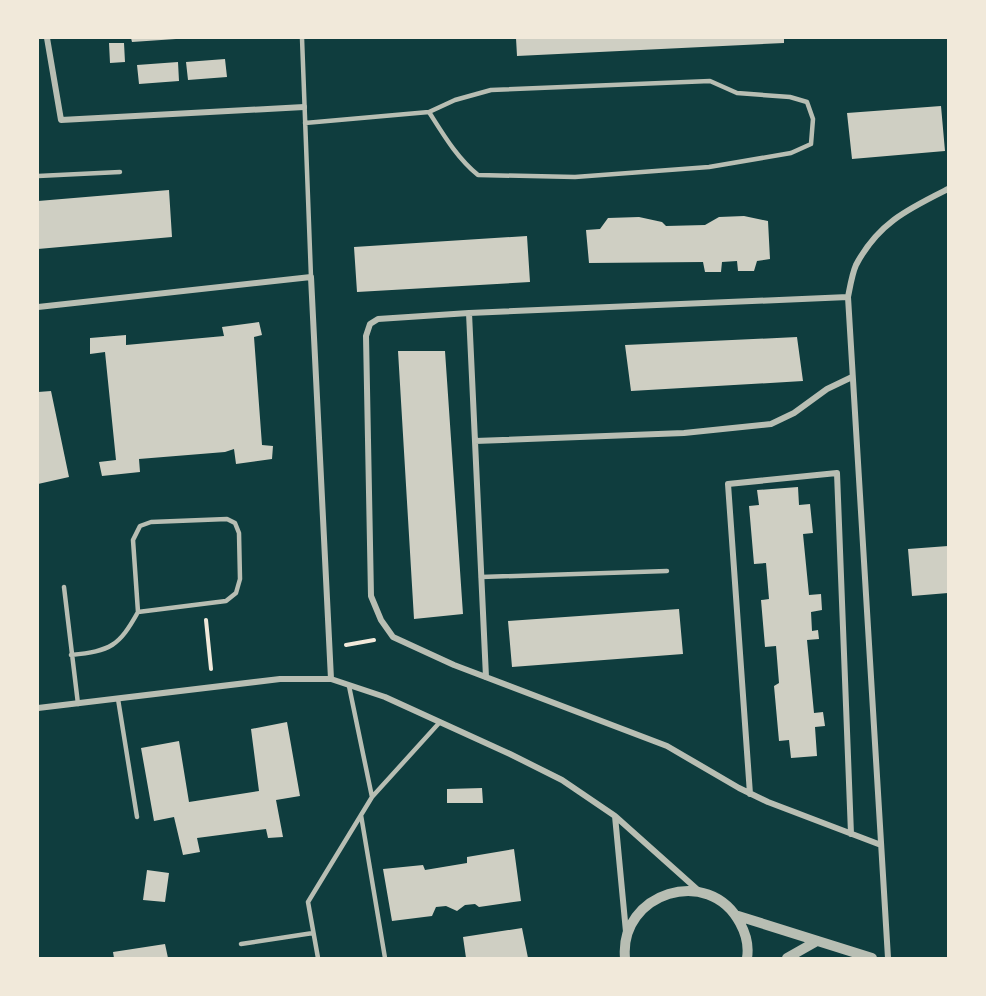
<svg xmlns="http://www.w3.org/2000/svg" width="986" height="996" font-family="Roboto,sans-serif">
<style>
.building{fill:#cfcfc3}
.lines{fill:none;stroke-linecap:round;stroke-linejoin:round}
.path{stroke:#f1e9da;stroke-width:4}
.service{stroke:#b8beb3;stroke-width:4.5}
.minor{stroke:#b8beb3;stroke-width:6}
.tertiary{stroke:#b8beb3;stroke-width:10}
</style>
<rect width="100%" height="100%" fill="#0f3d3e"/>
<path class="building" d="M 131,38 L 176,38 L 176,39 L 132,42 Z
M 516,38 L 784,38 L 784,43 L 517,56 Z
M 109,43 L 124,43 L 125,62 L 110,63 Z
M 225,59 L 227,77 L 188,80 L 186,62 Z
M 178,62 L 179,81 L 139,84 L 137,65 Z
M 941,106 L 945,151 L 852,159 L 847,113 Z
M 169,190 L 172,237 L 38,249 L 38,201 Z
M 744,216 L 768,221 L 770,259 L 757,261 L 754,271 L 738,271 L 737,261 L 722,262 L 721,272 L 705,272 L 703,262 L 589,263 L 586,230 L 600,229 L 608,218 L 639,217 L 662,222 L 666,226 L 705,225 L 719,217 Z
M 527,236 L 530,282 L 357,292 L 354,247 Z
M 259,322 L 262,335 L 254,337 L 262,445 L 273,446 L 272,459 L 236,464 L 234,449 L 225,452 L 139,459 L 140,472 L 102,476 L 99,462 L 116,460 L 105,352 L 90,354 L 90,338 L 126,335 L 126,345 L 224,336 L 222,327 Z
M 797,337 L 803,381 L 631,391 L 625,345 Z
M 398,351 L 445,351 L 463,614 L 414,619 Z
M 51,391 L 69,477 L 38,484 L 38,392 Z
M 798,487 L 799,505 L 810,504 L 813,533 L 803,534 L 809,595 L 821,594 L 822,610 L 811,612 L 812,631 L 818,630 L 819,639 L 807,640 L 814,713 L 823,712 L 825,726 L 815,727 L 817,756 L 791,758 L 789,740 L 779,741 L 774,686 L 779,683 L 776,646 L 765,647 L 761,600 L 769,599 L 766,563 L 754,564 L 749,506 L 759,505 L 757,490 Z
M 948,546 L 948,593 L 912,596 L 908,549 Z
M 679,609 L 683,654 L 512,667 L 508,621 Z
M 287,722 L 300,796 L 276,800 L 283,837 L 268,838 L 266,829 L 197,838 L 200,852 L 183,855 L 174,817 L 154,821 L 141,748 L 179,741 L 189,802 L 259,791 L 251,729 Z
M 482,788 L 483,803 L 447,803 L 447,789 Z
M 514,849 L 521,901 L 479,907 L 475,904 L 465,905 L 457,911 L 446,906 L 436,907 L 432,916 L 392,921 L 383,869 L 423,865 L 425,870 L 467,863 L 467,857 Z
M 147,870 L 169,873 L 165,902 L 143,900 Z
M 522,928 L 528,958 L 466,958 L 463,937 Z
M 165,944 L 168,958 L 114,958 L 113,952 Z"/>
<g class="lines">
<path class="path" d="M 206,620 L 211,669
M 346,645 L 374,640"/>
<path class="service" d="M 302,38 L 311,277
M 305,123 L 429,112 L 455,100 L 491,90 L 710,81 L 737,93 L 790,97 L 807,102 L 813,119 L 811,144 L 791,153 L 709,167 L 575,177 L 478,175 C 457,158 443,134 429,112
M 38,176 L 120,172
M 481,577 L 667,571
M 64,587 L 78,704
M 71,655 C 111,651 119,646 138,612 L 226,601 L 236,593 L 240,579 L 239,533 L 235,523 L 227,519 L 151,522 L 140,526 L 133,540 L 138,612
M 118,699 L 137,817
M 372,797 L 440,722
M 361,815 L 385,958
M 241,944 L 313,933
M 318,958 L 308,902 L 372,797 L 349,686"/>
<path class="minor" d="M 47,38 L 61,120 L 304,107
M 848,297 L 469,313 L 378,319 L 370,324 L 366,336 L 371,596 L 381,620 L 393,637 L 454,665 L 667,746 L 739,788 L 768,802 L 881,845
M 38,307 L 311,277 L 331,679
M 469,313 L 486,677
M 475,441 L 684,433 L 771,424 L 794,413 L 827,389 L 852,377
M 38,708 L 280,679 L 331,679 L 385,697 L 510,754 L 562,780 L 615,816
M 750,794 L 728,484 L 837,473 L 851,834
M 626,932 L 615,816 L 699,891
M 888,958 L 848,297 C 850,287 852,274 856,265 C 878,223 908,209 948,189"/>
<path class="tertiary" d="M 735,915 L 872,958
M 625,958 C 619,893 709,864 740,923 C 746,934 749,946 747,958
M 787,958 L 817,941"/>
</g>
<rect width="986" height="996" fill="none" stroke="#f1e9da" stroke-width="78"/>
</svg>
